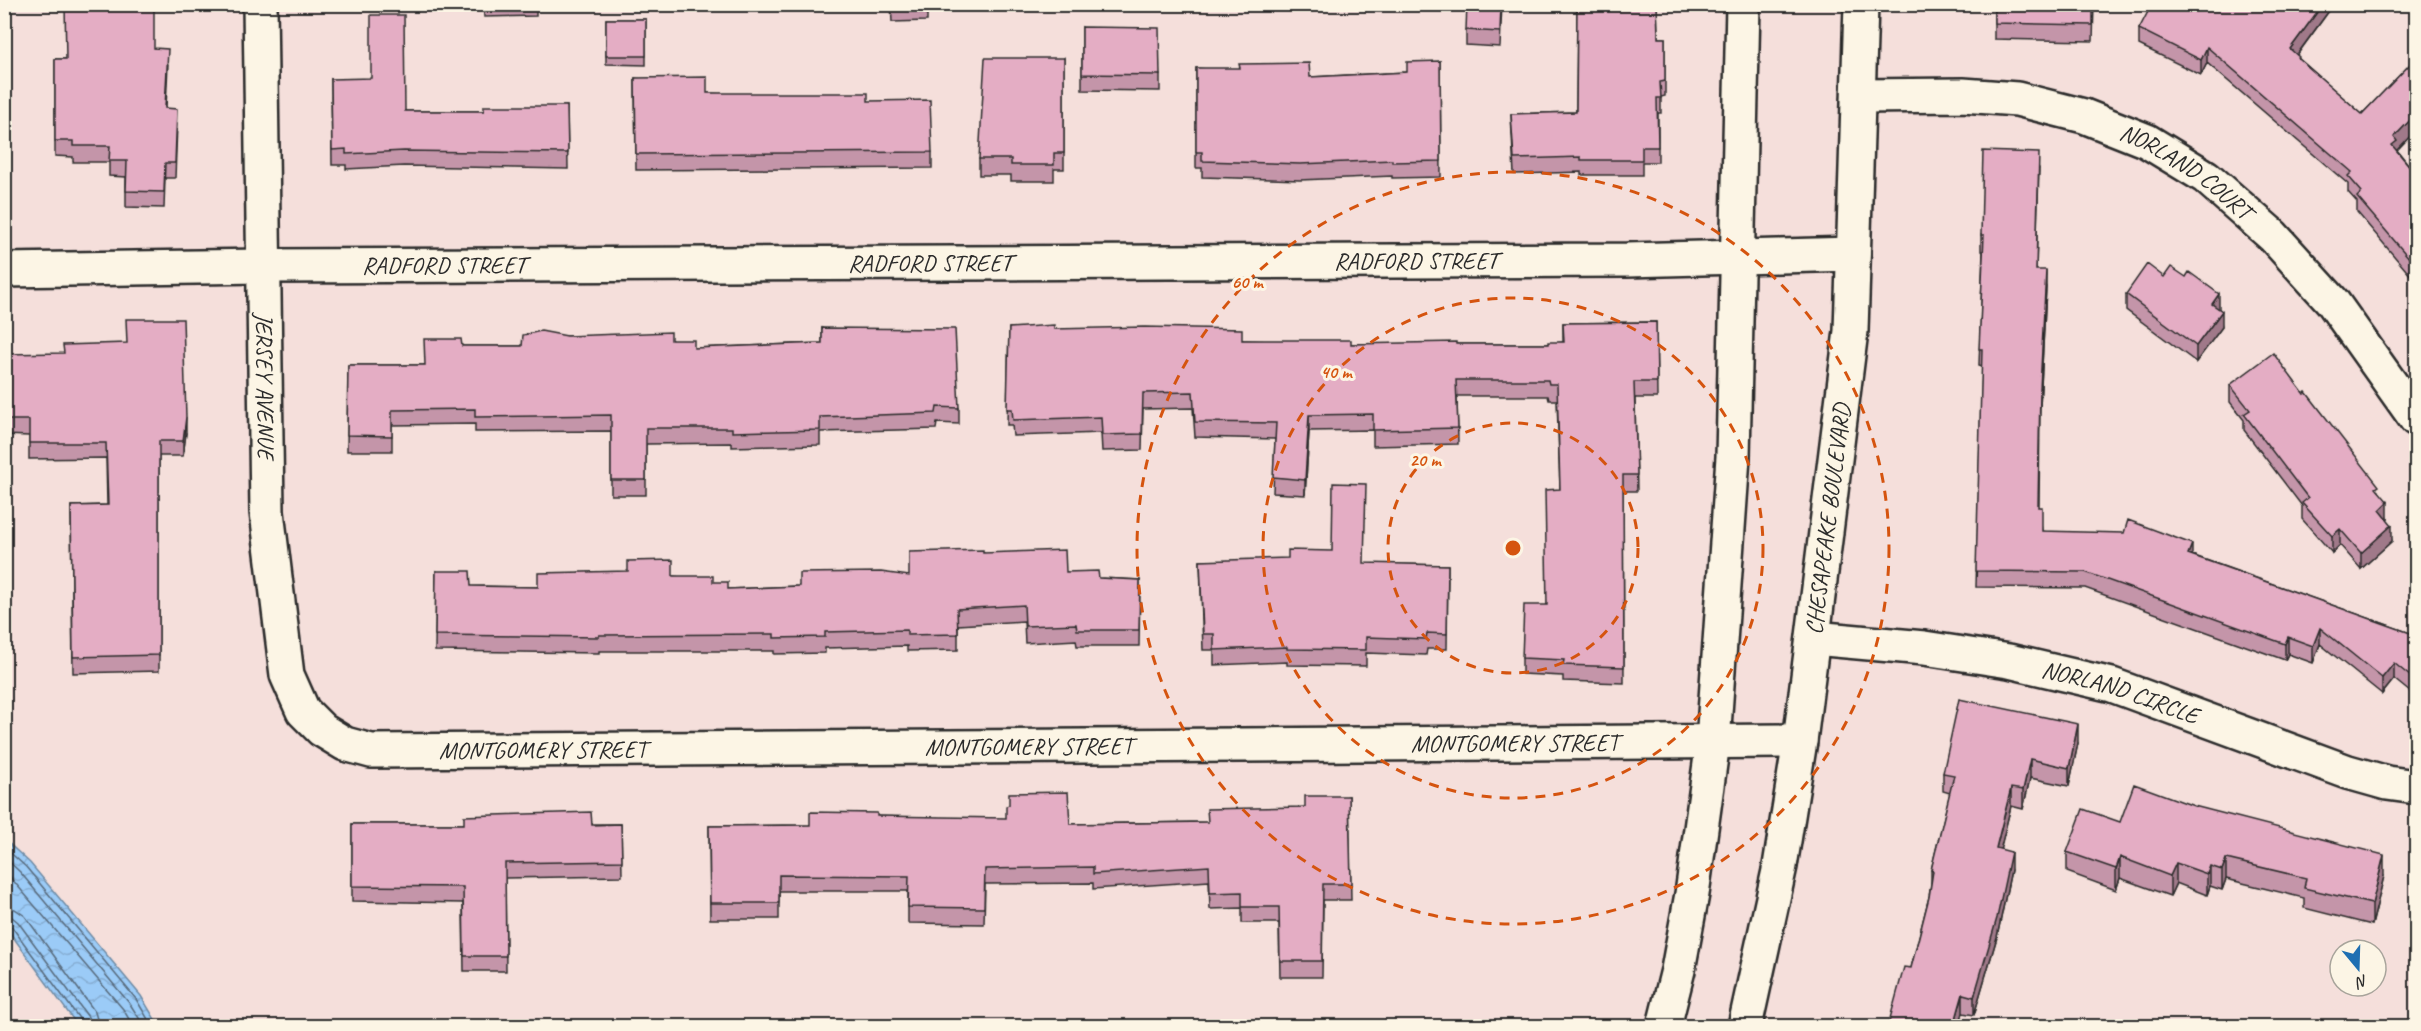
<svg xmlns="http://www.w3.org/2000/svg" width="2421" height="1031" font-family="Caveat,sans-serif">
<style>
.water{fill:url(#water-waves);stroke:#6e8ba5;stroke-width:1.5}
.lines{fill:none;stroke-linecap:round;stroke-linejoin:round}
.shore{stroke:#586b7d;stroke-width:1.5}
.minor-casing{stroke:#2b2b2b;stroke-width:38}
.major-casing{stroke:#2b2b2b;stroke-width:38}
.minor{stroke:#fcf5e5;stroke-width:33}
.major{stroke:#fcf5e5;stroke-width:33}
.wall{fill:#c495a9;stroke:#2b2b2b;stroke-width:1.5}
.shaded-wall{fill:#a07989;stroke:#2b2b2b;stroke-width:1.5}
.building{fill:#e4adc4;stroke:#2b2b2b;stroke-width:1.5}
.ring{fill:none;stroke:#d5540f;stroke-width:3;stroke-dasharray:10 8}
.labels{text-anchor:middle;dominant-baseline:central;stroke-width:6;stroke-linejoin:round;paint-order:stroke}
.street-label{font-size:24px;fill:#2b2b2b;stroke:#fcf5e5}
.centre{fill:#d5540f;stroke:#fcf5e5;stroke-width:3}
.ring-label{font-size:18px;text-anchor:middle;font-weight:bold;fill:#d5540f;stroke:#fcf5e5;stroke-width:6;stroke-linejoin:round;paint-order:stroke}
</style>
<defs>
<pattern id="water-waves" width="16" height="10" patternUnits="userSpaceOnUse" patternTransform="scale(1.5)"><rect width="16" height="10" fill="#9bcbf7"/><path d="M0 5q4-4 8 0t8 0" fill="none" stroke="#86aed4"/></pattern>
</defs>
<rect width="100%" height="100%" fill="#f5dfdb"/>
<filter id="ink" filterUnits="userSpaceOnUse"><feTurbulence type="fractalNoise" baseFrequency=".0167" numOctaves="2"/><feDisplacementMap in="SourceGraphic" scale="12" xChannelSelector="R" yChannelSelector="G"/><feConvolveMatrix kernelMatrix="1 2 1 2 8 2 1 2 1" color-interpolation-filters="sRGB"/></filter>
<g filter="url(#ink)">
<path class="water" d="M 4,839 L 30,863 L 141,996 L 159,1026 L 78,1026 L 5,926 Z"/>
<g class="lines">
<path class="shore" d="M 4,847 L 26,867 L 136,999 L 152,1026
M 4,857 L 20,872 L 130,1004 L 144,1026
M 4,870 L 123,1009 L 133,1026
M 4,907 L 15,909 L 25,916 L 95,1012 L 99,1026
M 4,916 L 12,917 L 18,922 L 88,1017 L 90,1026
M 4,924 L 12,927 L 81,1021 L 83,1026"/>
<defs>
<g id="minor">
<path id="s1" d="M 260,4 L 267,512 L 287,675 L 303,711 L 322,730 L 345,744 L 371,751 L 1800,741"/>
<path id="s2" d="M 1859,96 L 1963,95 L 2017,99 L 2084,116 L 2147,141 L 2206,177 L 2273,236 L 2332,301 L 2416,419"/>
<path id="s3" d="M 4,270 L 263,266 L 1627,260 L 1853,254"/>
<path id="s4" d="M 1814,638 L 1924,648 L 2009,661 L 2112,685 L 2348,772 L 2387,783 L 2416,787"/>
</g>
<g id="major">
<path d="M 1664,1026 L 1678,970 L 1692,894 L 1713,742 L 1733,457 L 1743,4"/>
<path id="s5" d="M 1745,1026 L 1780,866 L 1800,741 L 1851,331 L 1861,4"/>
</g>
</defs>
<use href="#minor" class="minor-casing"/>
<use href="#major" class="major-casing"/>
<use href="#minor" class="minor"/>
<use href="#major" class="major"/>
</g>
<path class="wall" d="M 483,4 L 536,4 L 536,16 L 484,17 Z
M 891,4 L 927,4 L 927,21 L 892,22 Z
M 1502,4 L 1500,47 L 1466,45 L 1466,30 Z
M 1569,4 L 1657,4 L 1658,38 L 1665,38 L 1665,96 L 1661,97 L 1661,113 L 1658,113 L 1658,162 L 1642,162 L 1642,175 L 1581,175 L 1581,172 L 1514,174 L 1511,114 L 1576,112 L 1577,9 L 1569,9 Z
M 1994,4 L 2094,4 L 2093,41 L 1994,39 Z
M 2334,4 L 2297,55 L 2299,59 L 2362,114 L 2416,58 L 2416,130 L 2397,150 L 2416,174 L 2416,282 L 2357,212 L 2357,202 L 2348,192 L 2348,184 L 2207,63 L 2201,75 L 2139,45 L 2139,29 Z
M 606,19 L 646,19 L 646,65 L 606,64 Z
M 1082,27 L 1160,75 L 1160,91 L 1082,90 Z
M 154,48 L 168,64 L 166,108 L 177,124 L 175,178 L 165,178 L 164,208 L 126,207 L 126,177 L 109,176 L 109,162 L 73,162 L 73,157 L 55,156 L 55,59 L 66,59 Z
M 1064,58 L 1064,169 L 1054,169 L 1054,181 L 1011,181 L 1011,175 L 979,175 L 979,159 Z
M 1440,61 L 1441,177 L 1392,178 L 1392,176 L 1300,180 L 1202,177 L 1202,168 L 1196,168 L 1196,68 L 1310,77 L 1407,72 Z
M 635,78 L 707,93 L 868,101 L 932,152 L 932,168 L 636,170 Z
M 331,79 L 405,111 L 484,111 L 567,106 L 568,169 L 404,166 L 346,169 L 346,165 L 332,165 Z
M 2039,169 L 2036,270 L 2046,287 L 2040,406 L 2039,507 L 2042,531 L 2192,555 L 2416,635 L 2416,697 L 2394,679 L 2382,694 L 2320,644 L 2313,663 L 2288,654 L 2285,660 L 2085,588 L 1976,587 L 1982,366 L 1979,365 L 1983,251 L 1981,251 L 1981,235 Z
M 2164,277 L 2219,309 L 2222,327 L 2196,362 L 2126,310 L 2126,294 Z
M 1656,322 L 1657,398 L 1635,398 L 1637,491 L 1623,491 L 1624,683 L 1563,681 L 1563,676 L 1522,674 L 1522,658 L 1547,605 L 1560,489 L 1557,400 L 1549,400 L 1548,396 L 1457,396 L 1458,444 L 1373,446 L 1373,430 L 1309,431 L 1305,495 L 1273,493 L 1275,439 L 1195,437 L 1193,408 L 1143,409 L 1142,450 L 1102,451 L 1101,433 L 1013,436 L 1012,425 L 1007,425 L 1009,328 L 1054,329 L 1242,340 L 1351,344 L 1548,344 L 1563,342 L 1563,323 Z
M 822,328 L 959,408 L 959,424 L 937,423 L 936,429 L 820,432 L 820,445 L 732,447 L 732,443 L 646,444 L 646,495 L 611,495 L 611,431 L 475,432 L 475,424 L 392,425 L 392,451 L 347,451 L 348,365 L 425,365 L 462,346 L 522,346 L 567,336 L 671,340 L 694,348 L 822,343 Z
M 4,354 L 186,433 L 183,456 L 159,456 L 159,671 L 73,673 L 71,506 L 107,505 L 106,458 L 29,459 L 29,436 L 4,435 Z
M 2230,385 L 2379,491 L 2388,518 L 2387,519 L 2392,541 L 2361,569 L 2340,545 L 2332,553 L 2302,519 L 2302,506 L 2244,430 L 2244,420 L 2230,402 Z
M 983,553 L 1066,572 L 1099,578 L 1140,580 L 1139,646 L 1077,646 L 1076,640 L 1025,643 L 1024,621 L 958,625 L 958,650 L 907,651 L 907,646 L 825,648 L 825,653 L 774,654 L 774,651 L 599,651 L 599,653 L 435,651 L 436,571 L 471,586 L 538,587 L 673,576 L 713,582 L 728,589 L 799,586 L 909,576 Z
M 1200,561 L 1448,565 L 1447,649 L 1427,649 L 1426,655 L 1366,653 L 1366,666 L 1287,665 L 1287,662 L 1214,665 L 1214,650 L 1203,650 Z
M 2078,743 L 2069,786 L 2030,778 L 2023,809 L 2011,806 L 2000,849 L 2011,870 L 1997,937 L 1974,1015 L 1963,1013 L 1911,968 L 1929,897 L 1931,883 L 1931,870 L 1950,793 L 1943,791 L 1943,773 Z
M 1349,796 L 1351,900 L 1323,900 L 1322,977 L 1280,977 L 1279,923 L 1242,923 L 1242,908 L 1210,909 L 1209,881 L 1093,889 L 1093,883 L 985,884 L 984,924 L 908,923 L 908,891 L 779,891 L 779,919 L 710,919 L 709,826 L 810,825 L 877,816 L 1070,824 L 1207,822 L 1305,807 Z
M 2120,822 L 2384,876 L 2372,925 L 2304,908 L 2304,898 L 2226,879 L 2222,890 L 2210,886 L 2207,895 L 2176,883 L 2170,896 L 2120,878 L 2116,890 L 2067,872 L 2067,852 Z
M 352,824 L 621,824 L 622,876 L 505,878 L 506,971 L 464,971 L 463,903 L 352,901 Z"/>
<path class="shaded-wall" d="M 2323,4 L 2334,4 L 2290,64 L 2290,49 Z
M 2207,47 L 2207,63 L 2201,75 L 2201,60 Z
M 2416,114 L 2416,130 L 2397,150 L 2397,156 L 2392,145 L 2394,137 Z
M 2046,270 L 2046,287 L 2040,406 L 2040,389 Z
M 2219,294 L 2219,311 L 2212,304 Z
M 2222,311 L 2222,327 L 2196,362 L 2196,346 Z
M 1309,415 L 1309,431 L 1305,495 L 1305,480 Z
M 186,417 L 186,433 L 183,456 L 183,441 Z
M 2388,502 L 2388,518 L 2380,527 L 2380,510 Z
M 2392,525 L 2392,541 L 2361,569 L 2361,553 Z
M 2340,529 L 2340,545 L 2332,553 L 2332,536 Z
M 2192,544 L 2192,561 L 2188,554 Z
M 2320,628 L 2320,644 L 2313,663 L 2313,646 Z
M 2288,637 L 2288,654 L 2285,660 L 2285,644 Z
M 2394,663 L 2394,679 L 2382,694 L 2382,678 Z
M 2078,724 L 2078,743 L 2069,786 L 2069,768 Z
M 2030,759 L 2030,778 L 2023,809 L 2023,790 Z
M 2011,788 L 2011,806 L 1996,867 L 1996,848 Z
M 2011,852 L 2011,870 L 1997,937 L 1974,1015 L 1974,997 Z
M 2384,855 L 2384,876 L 2372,925 L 2372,904 Z
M 2120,857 L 2120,878 L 2116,890 L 2116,869 Z
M 2226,859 L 2226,879 L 2222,890 L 2222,870 Z
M 2176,863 L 2176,883 L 2170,896 L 2170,876 Z
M 2210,866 L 2210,886 L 2207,895 L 2207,874 Z
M 1963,994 L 1963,1013 L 1959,1026 L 1954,1026 Z"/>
<path class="building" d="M 65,4 L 154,4 L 154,48 L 168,49 L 165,108 L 177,109 L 175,163 L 165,163 L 164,192 L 126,191 L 127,161 L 109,161 L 110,146 L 73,146 L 73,141 L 55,141 L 55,59 L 66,59 Z
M 892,4 L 927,4 L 927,5 L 892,6 Z
M 1467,4 L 1501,4 L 1500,32 L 1466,30 Z
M 1577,4 L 1657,4 L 1658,38 L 1665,38 L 1665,81 L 1660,82 L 1661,98 L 1657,98 L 1658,147 L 1642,147 L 1642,160 L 1581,160 L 1581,157 L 1514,159 L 1511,114 L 1576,112 Z
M 1994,4 L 2093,4 L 2093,25 L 1994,23 Z
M 2152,4 L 2323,4 L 2290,49 L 2299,57 L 2298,58 L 2362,114 L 2416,58 L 2416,114 L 2394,137 L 2397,141 L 2392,145 L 2416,174 L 2416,266 L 2357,197 L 2362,192 L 2348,176 L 2352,172 L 2207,47 L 2201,60 L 2139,29 Z
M 371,15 L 404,15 L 405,111 L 484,111 L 484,106 L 567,106 L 568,153 L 404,151 L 346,154 L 346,149 L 332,150 L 331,79 L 371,78 Z
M 606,19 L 646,19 L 646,56 L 606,56 Z
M 1082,27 L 1159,28 L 1160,75 L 1082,74 Z
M 985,58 L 1064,58 L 1064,153 L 1054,153 L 1054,165 L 1011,165 L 1011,159 L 979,159 Z
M 1440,61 L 1441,161 L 1392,162 L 1392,160 L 1300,164 L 1202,161 L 1202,152 L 1196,152 L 1196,68 L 1240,68 L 1239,64 L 1309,63 L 1310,77 L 1407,72 L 1407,62 Z
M 707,77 L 707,93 L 868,93 L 868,101 L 930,100 L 932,152 L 636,154 L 635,78 Z
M 1983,151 L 2039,153 L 2036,270 L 2046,270 L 2040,389 L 2038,507 L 2042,507 L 2042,531 L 2124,533 L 2128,520 L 2192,544 L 2188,554 L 2416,635 L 2416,681 L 2394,663 L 2382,678 L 2320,628 L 2313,646 L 2288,637 L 2285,644 L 2085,572 L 1976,571 L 1982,349 L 1979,349 L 1984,235 L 1981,235 Z
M 2147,264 L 2164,277 L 2171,267 L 2186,277 L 2189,272 L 2219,294 L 2212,304 L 2222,311 L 2196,346 L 2126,294 Z
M 126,319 L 183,319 L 186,417 L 183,441 L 159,441 L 159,655 L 73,657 L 71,506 L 108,505 L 106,443 L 29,443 L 29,420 L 4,420 L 4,354 L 64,353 L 63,345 L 127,343 Z
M 1656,322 L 1657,382 L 1634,382 L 1637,475 L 1623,475 L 1624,667 L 1563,665 L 1564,660 L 1522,658 L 1524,605 L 1547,605 L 1545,490 L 1560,489 L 1557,384 L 1549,384 L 1548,380 L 1456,380 L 1458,428 L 1373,430 L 1373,414 L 1309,415 L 1305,480 L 1273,477 L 1276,423 L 1195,422 L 1193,392 L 1143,393 L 1142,434 L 1102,435 L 1101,417 L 1013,420 L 1012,409 L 1007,409 L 1009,328 L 1054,325 L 1054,329 L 1144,327 L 1242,329 L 1242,340 L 1351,340 L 1351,344 L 1456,342 L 1456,344 L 1548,344 L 1548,342 L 1564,342 L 1563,323 Z
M 822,328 L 955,329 L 959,408 L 937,407 L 936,413 L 820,417 L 820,430 L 732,432 L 732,428 L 646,428 L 646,480 L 611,480 L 611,415 L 475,417 L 475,409 L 392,410 L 392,436 L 347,435 L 348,365 L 425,365 L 424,339 L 461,339 L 462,346 L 522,346 L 523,335 L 541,331 L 567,336 L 671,332 L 671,340 L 694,340 L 694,348 L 822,343 Z
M 2273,353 L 2304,394 L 2306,392 L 2379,486 L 2376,488 L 2388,502 L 2380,510 L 2392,525 L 2361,553 L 2340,529 L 2332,536 L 2302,503 L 2308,498 L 2244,414 L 2250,410 L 2230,385 Z
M 1333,483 L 1366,484 L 1364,563 L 1448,565 L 1447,634 L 1427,633 L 1426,639 L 1366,637 L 1366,650 L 1287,649 L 1287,647 L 1214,650 L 1214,634 L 1203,634 L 1200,561 L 1288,558 L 1288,550 L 1332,551 Z
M 983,550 L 983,553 L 1065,550 L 1066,572 L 1098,571 L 1099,578 L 1140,580 L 1139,630 L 1077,630 L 1076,624 L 1025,626 L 1024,605 L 957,609 L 958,634 L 907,635 L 907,630 L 825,632 L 825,637 L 774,638 L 774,634 L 599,635 L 599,637 L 435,635 L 436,571 L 470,571 L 471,586 L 538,587 L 538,573 L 628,571 L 628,561 L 673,560 L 673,576 L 713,576 L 713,582 L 728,582 L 728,589 L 799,586 L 799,573 L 881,572 L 909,576 L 909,552 Z
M 1959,699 L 2078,724 L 2069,768 L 2030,759 L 2023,790 L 2011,788 L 1996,848 L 2011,852 L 1997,918 L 1974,997 L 1963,994 L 1954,1026 L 1888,1026 L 1904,967 L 1911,968 L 1929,897 L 1933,871 L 1931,870 L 1954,775 L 1943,773 Z
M 2134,784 L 2194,806 L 2384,855 L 2372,904 L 2304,888 L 2306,878 L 2226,859 L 2222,870 L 2210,866 L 2207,874 L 2176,863 L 2170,876 L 2120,857 L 2116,869 L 2067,852 L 2083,809 L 2120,822 Z
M 1068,792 L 1070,824 L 1208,822 L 1207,809 L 1305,807 L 1305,796 L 1349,796 L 1351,884 L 1323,884 L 1322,961 L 1280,961 L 1279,907 L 1242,907 L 1242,892 L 1210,893 L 1209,866 L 1093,874 L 1093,867 L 985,869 L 984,908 L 908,907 L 909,876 L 779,875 L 779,903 L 710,903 L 709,826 L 810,825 L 810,812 L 877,813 L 877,816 L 1006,818 L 1006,806 L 1009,805 L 1009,793 Z
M 591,812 L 592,825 L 621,824 L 622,861 L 505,863 L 506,956 L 464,956 L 463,887 L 352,886 L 352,824 L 464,824 L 464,816 Z
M 1511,1022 L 1526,1026 L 1510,1026 Z"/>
</g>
<g class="ring">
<circle cx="1513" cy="548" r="125"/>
<circle cx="1513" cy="548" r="250"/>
<circle cx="1513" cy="548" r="376"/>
</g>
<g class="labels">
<g class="street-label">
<text stroke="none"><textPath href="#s2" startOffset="344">NORLAND COURT</textPath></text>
<text stroke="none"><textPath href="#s3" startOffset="1412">RADFORD STREET</textPath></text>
<text stroke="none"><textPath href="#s3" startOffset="926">RADFORD STREET</textPath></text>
<text stroke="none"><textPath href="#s3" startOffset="440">RADFORD STREET</textPath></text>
<text stroke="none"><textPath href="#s1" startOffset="382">JERSEY AVENUE</textPath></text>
<text stroke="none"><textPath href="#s5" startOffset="514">CHESAPEAKE BOULEVARD</textPath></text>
<text stroke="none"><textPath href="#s4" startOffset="312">NORLAND CIRCLE</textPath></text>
<text stroke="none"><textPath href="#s1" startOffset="1936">MONTGOMERY STREET</textPath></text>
<text stroke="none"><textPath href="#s1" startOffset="1450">MONTGOMERY STREET</textPath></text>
<text stroke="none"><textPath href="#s1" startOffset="964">MONTGOMERY STREET</textPath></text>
</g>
</g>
<circle cx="1513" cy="548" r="9" class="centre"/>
<g class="ring-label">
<text x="1247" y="288">60 m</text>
<text x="1336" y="378">40 m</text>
<text x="1425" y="466">20 m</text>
</g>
<rect width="2421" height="1031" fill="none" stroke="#fcf5e5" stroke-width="24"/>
<rect x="12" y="12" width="2397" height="1007" fill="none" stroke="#2b2b2b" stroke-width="2" filter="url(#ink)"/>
<g transform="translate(2358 968) rotate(161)"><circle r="28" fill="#fcf5e5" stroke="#a8a49b" stroke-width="1.5"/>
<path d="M0-4.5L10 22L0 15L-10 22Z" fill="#1f6fb2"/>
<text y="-9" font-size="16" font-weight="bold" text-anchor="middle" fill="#2b2b2b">N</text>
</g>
</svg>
